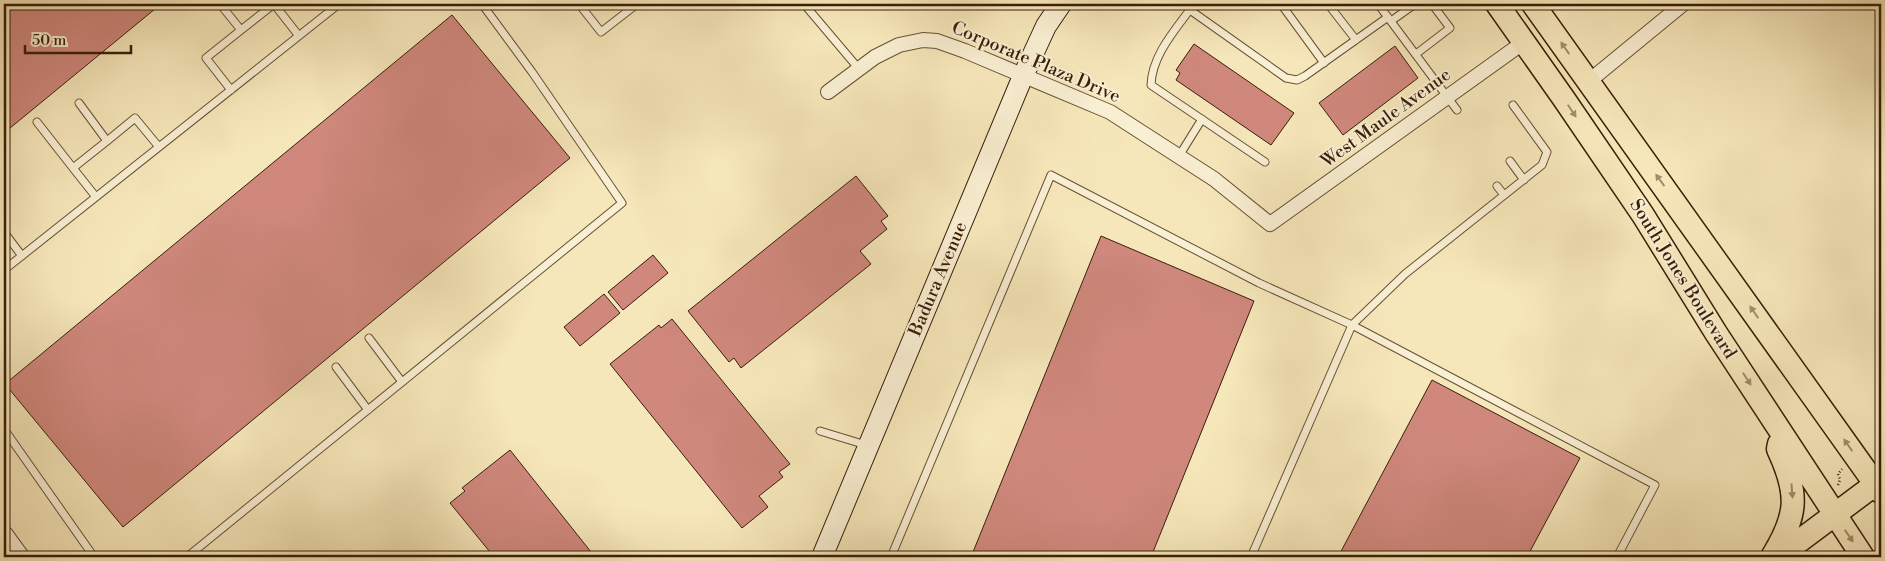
<svg xmlns="http://www.w3.org/2000/svg" width="1885" height="561" font-family="'Libre Bodoni',serif">
<style>
.building{fill:#d0887d;stroke:#381e09}
.lines{fill:none;stroke-linecap:round;stroke-linejoin:round}
.service-casing{stroke:#685035;stroke-width:9}
.minor-casing{stroke:#685035;stroke-width:16}
.tertiary-casing{stroke:#685035;stroke-width:20}
.secondary-casing{stroke:#381e09;stroke-width:22}
.primary-casing{stroke:#381e09;stroke-width:25}
.path{stroke:#381e09;stroke-width:2.5;stroke-dasharray:1 2.5;stroke-linecap:butt}
.service{stroke:#f9efd2;stroke-width:7}
.minor{stroke:#f9efd2;stroke-width:14}
.tertiary{stroke:#f9efd2;stroke-width:18}
.secondary{stroke:#f9efd2;stroke-width:20}
.primary{stroke:#f6e7ba;stroke-width:22}
.oneway{fill:#a08d6a}
.labels{text-anchor:middle;dominant-baseline:central;stroke-width:4;stroke-linejoin:round;paint-order:stroke}
.street-label{font-size:18px;fill:#381e09;stroke:#f9efd2}
</style>
<rect width="100%" height="100%" fill="#f6e7ba"/>
<filter id="stains"><feTurbulence type="fractalNoise" baseFrequency=".004" numOctaves="4"/><feColorMatrix values="0 0 0 0 .2 0 0 0 0 .09 0 0 0 0 .02 0 0 0 .5 -.17"/></filter>
<radialGradient id="worn" r=".72"><stop offset=".6" stop-color="#630" stop-opacity="0"/><stop offset="1" stop-color="#630" stop-opacity=".3"/></radialGradient>
<path class="building" d="M 4,4 L 161,4 L 4,133 Z
M 452,15 L 570,158 L 123,527 L 5,384 Z
M 1194,44 L 1294,113 L 1271,145 L 1176,80 L 1180,73 L 1176,70 Z
M 1395,46 L 1418,78 L 1343,135 L 1319,103 Z
M 856,176 L 888,216 L 881,221 L 887,229 L 860,251 L 871,264 L 741,368 L 734,358 L 729,362 L 688,311 Z
M 1101,236 L 1254,301 L 1151,557 L 971,557 Z
M 653,255 L 668,273 L 623,310 L 608,292 Z
M 604,294 L 620,313 L 580,346 L 564,327 Z
M 672,319 L 790,464 L 779,472 L 783,477 L 759,496 L 768,507 L 742,528 L 610,364 L 659,325 L 661,328 Z
M 1432,380 L 1580,458 L 1527,557 L 1338,557 Z
M 510,450 L 595,557 L 494,557 L 450,503 L 465,491 L 462,488 Z"/>
<g class="lines">
<defs>
<path id="service" d="M 220,4 L 241,30 L 274,4 L 299,36
M 579,4 L 601,32 L 637,4
M 804,4 L 859,69
M 1194,4 C 1177,28 1152,54 1151,85 L 1265,162
M 1281,4 L 1324,63
M 1328,4 L 1356,40
M 1378,4 L 1457,110
M 1190,10 L 1286,78 L 1297,80 L 1305,76 L 1388,17
M 1391,21 L 1415,4
M 1416,54 L 1450,28 L 1432,4
M 231,90 L 206,58 L 241,30
M 79,103 L 107,141 L 135,118 L 159,147
M 37,122 L 73,168 L 107,141
M 1179,156 L 1202,119
M 1510,161 L 1524,180
M 73,168 L 96,197
M 1497,186 L 1504,195
M 4,232 L 22,256
M 4,270 L 339,4
M 369,338 L 402,382
M 336,367 L 368,410
M 4,429 L 94,557
M 820,431 L 866,445
M 187,557 L 622,203 L 532,72 L 482,4
M 891,557 L 1051,175 L 1259,283 L 1352,325 L 1655,485 L 1617,557
M 1251,557 L 1352,325 L 1405,274 L 1542,165 L 1547,152 L 1513,105"/>
<path id="minor" d="M 1588,82 L 1683,4
M 828,92 L 875,57 L 899,45 L 923,40 L 937,41 L 965,51 L 1110,112 L 1214,179 L 1270,224 L 1524,42"/>
<path id="tertiary" d="M 4,535 L 20,557"/>
<path id="secondary" d="M 822,557 L 1023,76 L 1046,26 L 1061,4"/>
<path id="primary" d="M 1497,4 L 1564,99 L 1643,215 L 1716,333 L 1863,557
M 1533,4 L 1881,492
M 1772,557 C 1798,515 1799,494 1778,449 L 1779,444
M 1778,557 L 1881,480"/>
</defs>
<use href="#service" class="service-casing"/>
<use href="#minor" class="minor-casing"/>
<use href="#tertiary" class="tertiary-casing"/>
<use href="#secondary" class="secondary-casing"/>
<use href="#primary" class="primary-casing"/>
<path class="path" d="M 1838,485 L 1840,480 L 1838,474 L 1842,469"/>
<use href="#service" class="service"/>
<use href="#minor" class="minor"/>
<use href="#tertiary" class="tertiary"/>
<use href="#secondary" class="secondary"/>
<use href="#primary" class="primary"/>
</g>
<defs><path id="oneway-solid" d="M-6-.8H1V-3.2L6.5 0L1 3.2V.8H-6Z" transform="scale(1.25)"/></defs>
<g class="oneway">
<use href="#oneway-solid" transform="translate(1565 48) rotate(-125)"/>
<use href="#oneway-solid" transform="translate(1572 111) rotate(56)"/>
<use href="#oneway-solid" transform="translate(1660 180) rotate(-126)"/>
<use href="#oneway-solid" transform="translate(1754 312) rotate(-125)"/>
<use href="#oneway-solid" transform="translate(1747 379) rotate(57)"/>
<use href="#oneway-solid" transform="translate(1848 445) rotate(-125)"/>
<use href="#oneway-solid" transform="translate(1792 491) rotate(86)"/>
<use href="#oneway-solid" transform="translate(1849 536) rotate(56)"/>
</g>
<g class="labels">
<g class="street-label">
<text transform="translate(1036 62) rotate(23)">Corporate Plaza Drive</text>
<text transform="translate(1386 118) rotate(-36)">West Maule Avenue</text>
<text transform="translate(938 279) rotate(-67)">Badura Avenue</text>
<text transform="translate(1683 279) rotate(58)">South Jones Boulevard</text>
</g>
</g>
<rect width="1885" height="561" fill="none" stroke="#f6e7ba" stroke-width="20"/>
<rect x="5" y="5" width="1875" height="551" fill="none" stroke="#381e09" stroke-width="2.5"/>
<rect x="10" y="10" width="1865" height="541" fill="none" stroke="#381e09"/>
<path d="M25 45v8h106v-8" fill="none" stroke="#381e09" stroke-width="2.5"/>
<text x="32" y="45" font-size="15" fill="#381e09" stroke="#f9efd2" stroke-width="4" paint-order="stroke">50 m</text>
<rect width="100%" height="100%" filter="url(#stains)"/>
<rect width="100%" height="100%" fill="url(#worn)"/>
</svg>
